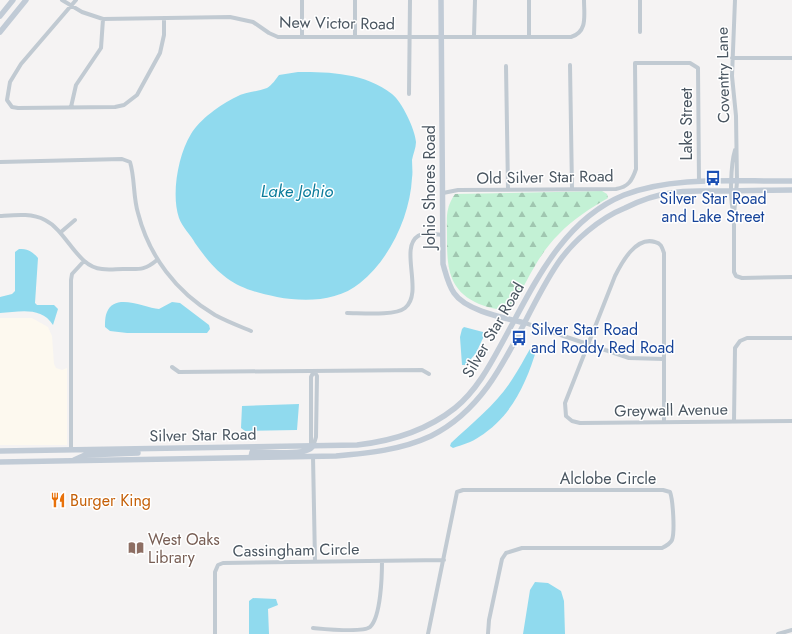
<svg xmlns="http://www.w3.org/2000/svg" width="792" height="634" font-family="Jost,sans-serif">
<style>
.commercial{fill:#fdf9ef}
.forest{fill:url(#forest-firs)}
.water{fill:#90daee}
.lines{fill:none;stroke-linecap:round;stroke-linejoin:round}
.street{stroke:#c1cad2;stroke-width:4}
.secondary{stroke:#c1cbd6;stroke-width:5.5}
.labels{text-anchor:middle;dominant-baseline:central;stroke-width:3;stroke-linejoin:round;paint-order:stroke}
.street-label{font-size:16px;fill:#4a5661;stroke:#fff}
.transit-label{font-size:16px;fill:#164399;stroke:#fff}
.food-label{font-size:16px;fill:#c56008;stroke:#fff;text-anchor:start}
.education-label{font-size:16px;fill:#785e54;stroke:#fff;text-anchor:start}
.water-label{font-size:17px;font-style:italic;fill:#0c7c9b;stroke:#fff}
</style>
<defs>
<pattern id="forest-firs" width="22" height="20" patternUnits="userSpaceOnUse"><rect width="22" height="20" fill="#c3f1d5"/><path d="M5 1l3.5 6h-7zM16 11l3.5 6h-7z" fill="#a0c6b0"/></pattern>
</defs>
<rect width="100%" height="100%" fill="#f5f3f3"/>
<path class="commercial" d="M 0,318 L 32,318 L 48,327 L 52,336 L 54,364 L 56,368 L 62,370 L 67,368 L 67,445 L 0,445 Z"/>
<path class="forest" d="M 602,191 L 607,194 L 608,198 C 591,208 573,219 559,234 C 538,254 526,284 511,309 C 500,311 490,308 479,304 C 447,290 447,265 447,235 C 447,217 445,209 455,194 Z"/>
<path class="water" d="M 298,72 C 331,72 365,73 392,94 C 402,102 415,129 416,142 C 416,148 413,154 412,160 C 412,166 413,172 412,178 C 410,216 390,259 360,283 C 337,302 304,302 277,297 C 235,289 219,277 195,243 C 191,235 182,227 179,218 C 171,195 178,155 191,134 C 200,119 220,105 236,97 C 245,92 257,92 267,88 C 272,85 276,79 279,75 Z
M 19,249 C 28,249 32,251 38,258 L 35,303 L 37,305 L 54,305 L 58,309 L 53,325 C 41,306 19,312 0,313 L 0,297 L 12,294 L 15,291 L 15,252 Z
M 172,302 L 180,303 L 209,325 L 210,329 L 207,333 L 127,333 L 110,331 L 105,327 C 105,323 105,316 107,312 C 115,292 145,308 159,309 Z
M 464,327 L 483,332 L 484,336 L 476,353 L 466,365 L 462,365 L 460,337 L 462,329 Z
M 537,348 C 526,384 512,416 479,437 C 472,442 462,445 453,448 L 450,446 L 451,443 C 473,422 497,404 513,378 C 519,369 524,359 530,349 Z
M 299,404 L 297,430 L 245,431 L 241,428 L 242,406 Z
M 535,582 L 548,583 L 561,591 L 564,601 L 565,634 L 523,634 L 530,590 Z
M 253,598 L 276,599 L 278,605 L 268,609 L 269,634 L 249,634 L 249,601 Z"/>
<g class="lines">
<path class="street" d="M 62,0 L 82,12 L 103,19 L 230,17 L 253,22 L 269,33 L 278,37 L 571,37 C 588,32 584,15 584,0
M 76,0 L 21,64 L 10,82 L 7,100 L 12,107 L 18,108 L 115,107 L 124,105 L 137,95 L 160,53 L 164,35 L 164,18
M 529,0 L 529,36
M 640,0 L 640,32
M 735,0 L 732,76 L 736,116 L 737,182 L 734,214 L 734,272 L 736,276 L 742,278 L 792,277
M 355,36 L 355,0
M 474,36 L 475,0
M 302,37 L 302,0
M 732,58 L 792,58
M 570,65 L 572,189
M 506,66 L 508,189
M 409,94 L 410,0
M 71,107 L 76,85 L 101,48 L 103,19
M 0,162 L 122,159 L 130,162 C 135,178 133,197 138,213 C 149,256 176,292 215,315 C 226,321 239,326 251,331
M 443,193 L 458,190 L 616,189 C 628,187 632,181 636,169 L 635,63 L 690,63 L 698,68 L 699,182
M 734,214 C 729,200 731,163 735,150
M 0,216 C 15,215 32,213 45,220 C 67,231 77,267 102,269 C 109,270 116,269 123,269 C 139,269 144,271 157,260
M 61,232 L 75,220
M 347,313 C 361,313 395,316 405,308 C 424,293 399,248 418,236 C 424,232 435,234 442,235
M 525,323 L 629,358 L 664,359
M 172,367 L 179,372 L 422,370 L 429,374
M 734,421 L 735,348 L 740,341 L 747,338 L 792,338
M 664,422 L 664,253 C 662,247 661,243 655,242 C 636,236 622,262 615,276 L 565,403 L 566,416 L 572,421 L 580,423 L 792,421
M 311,447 L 311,377 L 314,371
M 313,447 L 316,437 L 317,376 L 314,371
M 71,450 L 71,280 L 72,274 L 84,261
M 313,456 L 315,561
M 313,628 C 324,629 363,633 370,627 C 381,617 382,575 382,561
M 215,634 L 215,572 L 218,565 L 223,563 L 444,560
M 428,634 L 457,492 L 463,490 L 663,490 L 670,492 C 673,500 675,532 672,540 C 670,544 666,546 662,548 L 522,548 L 506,553 L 502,559 L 489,620 L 488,634
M 778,634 L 792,630"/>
<path class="secondary" d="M 441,0 L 443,264 C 446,274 448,284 454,293 C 466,311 505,318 525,323
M 0,16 L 13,0
M 0,32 L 26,0
M 0,451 L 357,445 C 393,441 426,431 455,408 C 476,391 489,367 502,343 C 533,287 561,221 624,195 C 674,175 739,182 792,181
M 251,457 L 252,452 C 264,452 306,456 312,447
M 74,460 L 85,455 L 138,453
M 0,462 L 336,456 C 369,453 401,450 431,436 C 500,402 518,322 558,263 C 573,241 600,218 625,208 C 639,201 655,195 671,193 C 685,190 699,191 713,191 C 739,191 766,190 792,190"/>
</g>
<defs>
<symbol id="bus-bare" viewBox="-9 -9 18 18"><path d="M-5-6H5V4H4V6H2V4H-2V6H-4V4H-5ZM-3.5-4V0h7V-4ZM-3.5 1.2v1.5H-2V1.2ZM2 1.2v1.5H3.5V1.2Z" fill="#1a4fb4" stroke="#fff" stroke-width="2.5" paint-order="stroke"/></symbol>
<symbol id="restaurant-bare" viewBox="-9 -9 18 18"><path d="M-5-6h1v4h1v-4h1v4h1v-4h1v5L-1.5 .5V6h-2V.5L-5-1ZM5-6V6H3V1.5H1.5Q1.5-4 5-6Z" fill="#e8710a" stroke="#fff" stroke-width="2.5" paint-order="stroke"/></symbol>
<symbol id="library-bare" viewBox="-9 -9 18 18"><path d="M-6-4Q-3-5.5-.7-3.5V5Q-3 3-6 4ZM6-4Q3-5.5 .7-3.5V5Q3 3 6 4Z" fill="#8d6e63" stroke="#fff" stroke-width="2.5" paint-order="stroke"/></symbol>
</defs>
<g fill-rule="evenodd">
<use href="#bus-bare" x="702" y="167" width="22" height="22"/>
<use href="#bus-bare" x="508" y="327" width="22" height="22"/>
<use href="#restaurant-bare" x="47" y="489" width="22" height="22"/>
<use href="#library-bare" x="125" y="537" width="22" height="22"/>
</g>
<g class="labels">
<g class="street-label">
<text transform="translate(337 23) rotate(1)">New Victor Road</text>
<text transform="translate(723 75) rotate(-91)">Coventry Lane</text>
<text transform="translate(686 124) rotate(-90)">Lake Street</text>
<text transform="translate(545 177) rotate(-1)">Old Silver Star Road</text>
<text transform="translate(429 187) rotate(-90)">Johio Shores Road</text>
<text transform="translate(493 330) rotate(-60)">Silver Star Road</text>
<text transform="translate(671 410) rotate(-1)">Greywall Avenue</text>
<text transform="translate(203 435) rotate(-1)">Silver Star Road</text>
<text x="608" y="478">Alclobe Circle</text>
<text transform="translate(296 550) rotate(-1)">Cassingham Circle</text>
</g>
<g class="transit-label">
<text x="713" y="198">Silver Star Road<tspan x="713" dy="18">and Lake Street</tspan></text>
<text x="531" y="329" text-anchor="start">Silver Star Road<tspan x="531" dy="18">and Roddy Red Road</tspan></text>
</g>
<g class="food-label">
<text x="70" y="500">Burger King</text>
</g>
<g class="education-label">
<text x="148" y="539">West Oaks<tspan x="148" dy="18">Library</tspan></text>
</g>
<g class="water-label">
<text x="297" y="191">Lake Johio</text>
</g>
</g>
</svg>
